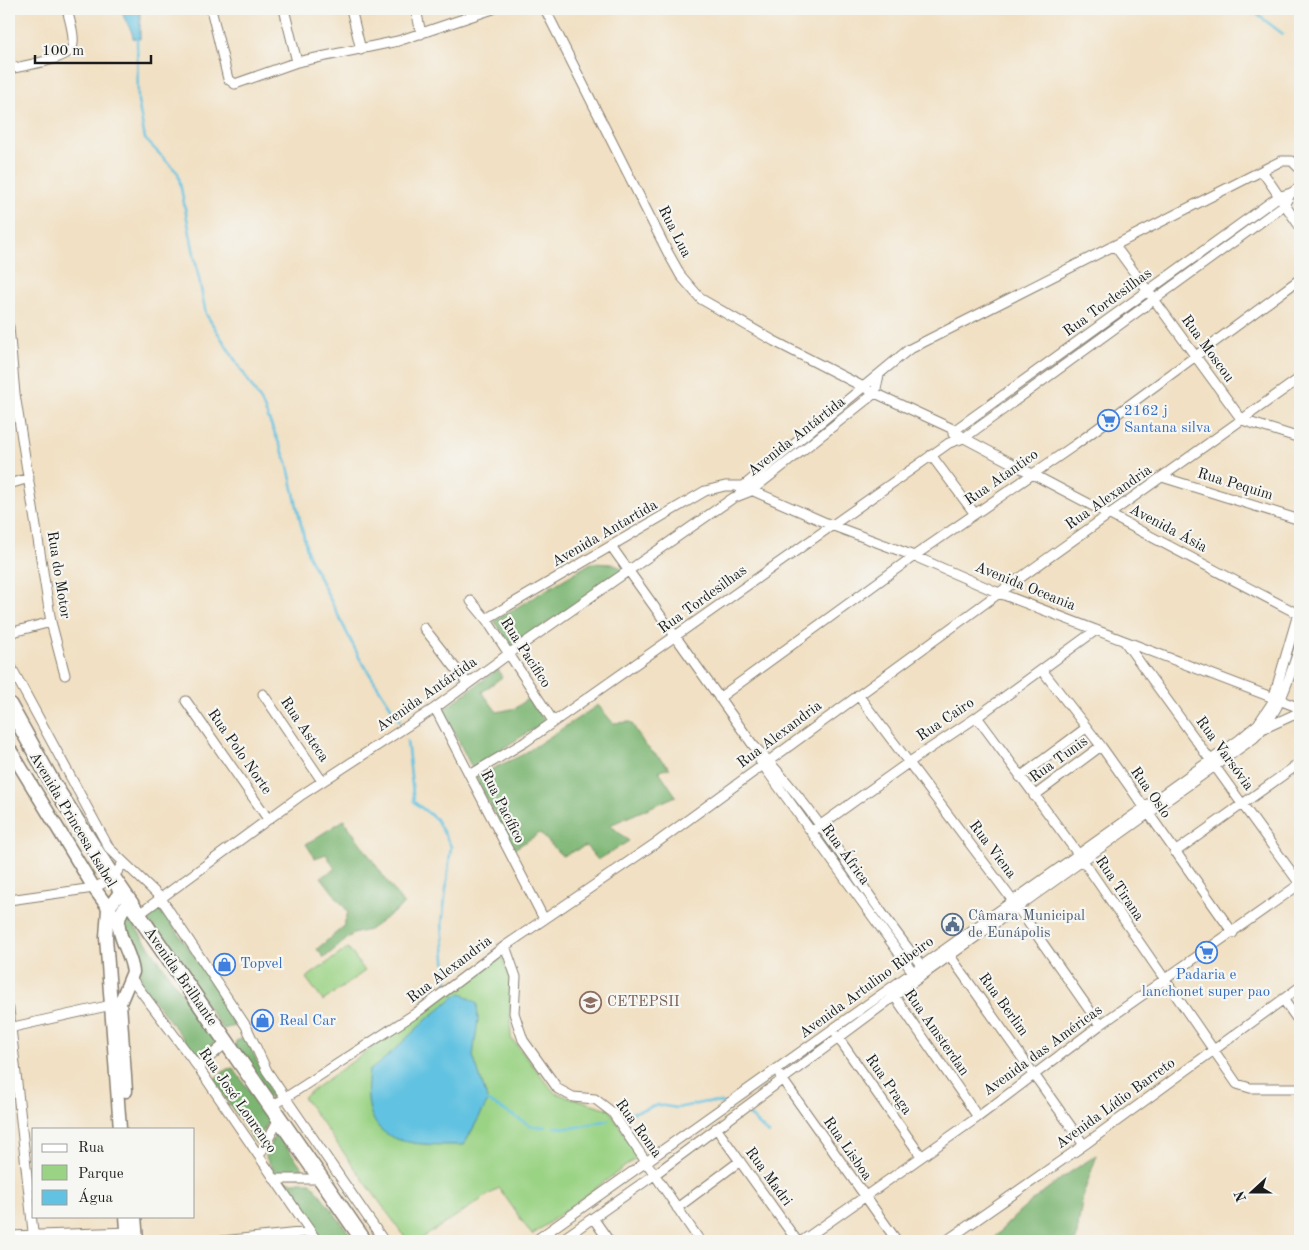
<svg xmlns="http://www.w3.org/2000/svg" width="1309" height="1250" font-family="'Old Standard TT',serif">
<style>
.green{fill:#9bd385;stroke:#5c7850}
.forest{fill:#7cb572;stroke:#4c6847}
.water{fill:#62c2e1;stroke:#3f6f7e}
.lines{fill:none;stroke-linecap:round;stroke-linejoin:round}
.stream{stroke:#62c2e1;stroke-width:2.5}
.street-casing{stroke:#867e70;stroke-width:11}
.secondary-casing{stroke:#867e70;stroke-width:15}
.primary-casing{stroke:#867e70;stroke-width:18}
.street{stroke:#fff;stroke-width:9}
.secondary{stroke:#fff;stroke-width:12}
.primary{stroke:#fff;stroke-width:15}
.labels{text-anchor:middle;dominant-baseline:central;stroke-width:4.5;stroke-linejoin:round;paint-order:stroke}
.street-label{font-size:15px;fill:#1c1c1c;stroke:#f6f6f2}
.shop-label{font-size:15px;fill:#366cbe;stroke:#f6f6f2;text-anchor:start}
.service-label{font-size:15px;fill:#4e5e75;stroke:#f6f6f2;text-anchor:start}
.education-label{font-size:15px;fill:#785e54;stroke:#f6f6f2;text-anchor:start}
</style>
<rect width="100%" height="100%" fill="#f6f6f2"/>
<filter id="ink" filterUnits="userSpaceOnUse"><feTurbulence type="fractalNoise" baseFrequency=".02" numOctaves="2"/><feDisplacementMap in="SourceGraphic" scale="10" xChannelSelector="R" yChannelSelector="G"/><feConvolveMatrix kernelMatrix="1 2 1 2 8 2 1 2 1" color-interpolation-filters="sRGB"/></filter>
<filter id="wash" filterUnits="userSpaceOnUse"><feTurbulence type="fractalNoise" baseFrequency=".0096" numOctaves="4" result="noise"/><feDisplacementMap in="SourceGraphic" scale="20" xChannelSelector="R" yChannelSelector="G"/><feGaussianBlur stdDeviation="1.12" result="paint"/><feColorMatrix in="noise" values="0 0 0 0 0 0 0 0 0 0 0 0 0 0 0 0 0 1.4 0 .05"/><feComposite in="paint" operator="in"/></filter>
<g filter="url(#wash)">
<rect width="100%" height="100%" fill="#f1e0c3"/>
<path class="green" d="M 348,948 L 365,971 L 323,1001 L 306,978 Z
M 501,955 L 509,975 L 511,1038 L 555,1093 L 609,1109 L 638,1157 L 532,1235 L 499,1188 L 418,1241 L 408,1241 L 303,1097 Z"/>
<path class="forest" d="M 591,563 L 613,564 L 625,570 L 512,647 L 494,621 Z
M 498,669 L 502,677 L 482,692 L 497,712 L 516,708 L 527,699 L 546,721 L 472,768 L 443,710 Z
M 598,705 L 613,723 L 631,722 L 645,745 L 670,768 L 659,771 L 676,796 L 610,825 L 629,841 L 598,860 L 586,846 L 562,856 L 540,833 L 514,849 L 475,777 L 522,755 Z
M 344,820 L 404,905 L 369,930 L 353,934 L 324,958 L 317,949 L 343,927 L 348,912 L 321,877 L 335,869 L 326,854 L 315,858 L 306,844 Z
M 160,907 L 238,1019 L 238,1025 L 223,1029 L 146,917 Z
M 129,918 L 216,1042 L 197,1056 L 141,984 L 139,957 L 128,941 L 122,926 Z
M 242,1038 L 248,1041 L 264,1077 L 278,1096 L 271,1100 L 235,1046 L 236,1041 Z
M 233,1068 L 270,1119 L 256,1144 L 213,1080 L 227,1069 Z
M 276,1133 L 308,1175 L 277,1176 L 265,1156 Z
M 1097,1155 L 1083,1195 L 1076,1241 L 994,1241 L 994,1238 C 1024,1204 1058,1179 1097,1155 Z
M 282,1182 L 311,1182 L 355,1241 L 323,1241 Z"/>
<path class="water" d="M 122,9 L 140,9 L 140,39 L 133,38 C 132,27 123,21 122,9 Z
M 462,993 L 477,1003 L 478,1020 L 473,1056 L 488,1101 L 464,1145 C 404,1145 359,1146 369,1071 C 394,1053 413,1030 437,1011 C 446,1004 451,997 462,993 Z"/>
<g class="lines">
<path class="stream" d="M 1250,9 L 1283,34
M 137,38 L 138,101 L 145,139 L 178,173 L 206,314 L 261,401 L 287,462 L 308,555 L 360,659 L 400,721
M 407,741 L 414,802 L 436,819 L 451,846 L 442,924 L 447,982
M 488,1101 L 531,1126 L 546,1127
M 622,1116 L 658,1105 L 677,1108 L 706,1102 L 723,1103
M 750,1116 L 769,1134
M 554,1127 L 572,1128 L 609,1120"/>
</g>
</g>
<g filter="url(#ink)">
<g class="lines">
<defs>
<path id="street" d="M 211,9 L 228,79 L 235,84 L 297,62 L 398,41 L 493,9
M 284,9 L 297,62
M 351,9 L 361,50
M 416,9 L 421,34
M 545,9 L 667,251 L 681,276 L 701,299 L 774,341 L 875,393 L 955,430 L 964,438 L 1300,615
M 9,69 C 21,66 66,60 72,48 C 76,37 69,19 67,9
M 1262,171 L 1300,227
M 1115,246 L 1242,420 L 1300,438
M 9,327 L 15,394 L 51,622 L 65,675
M 953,434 L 955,430 L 1278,197 L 1291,193 L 1300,187
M 931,455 L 975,514
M 1162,477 L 1300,520
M 9,484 L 29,478
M 740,489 L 908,350 L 1281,161 L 1292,161 L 1300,169
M 611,546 L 753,745 C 820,812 865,897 925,970
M 471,601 L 486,619 L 553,721
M 486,619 L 705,491 L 725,486 L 742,486 L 831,525 L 914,556 L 999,593 L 1300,708
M 424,628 L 468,684
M 9,633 L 51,622
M 1125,642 L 1300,884
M 9,663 L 109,848 L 160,897 L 246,1026 L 267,1071 L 384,1241
M 1042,670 L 1101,746 L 1233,933
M 263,694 L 322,781
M 858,695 L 1013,901 L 1100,1025
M 719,698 L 914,556 L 1075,445 L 1300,279
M 186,701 L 268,819
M 435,708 L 544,919
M 977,717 L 1084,862 L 1237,1084 L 1250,1088 L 1300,1088
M 1265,728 L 1300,712
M 760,761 L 915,975
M 470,775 L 525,742 L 949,443 L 964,438 L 1284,205 L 1291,193
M 1020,777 L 1086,728
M 1034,796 L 1101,746
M 811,832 L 908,763 L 977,717 L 1096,630
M 1175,852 L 1300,763
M 9,900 L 94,888 L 113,878 L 123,863
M 138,915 L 300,796 L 435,708 L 510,653 L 733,498 L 751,491 L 875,393 L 879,375
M 505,946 L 516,977 L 514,1013 L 523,1040 L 558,1089 L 573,1097 L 595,1099 L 612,1112 L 700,1241
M 950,956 L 1084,1145
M 131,978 L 198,1067 L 317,1241
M 891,991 L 978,1117
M 1283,999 L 1300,1023
M 9,1009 L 34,1241
M 9,1028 L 116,1004
M 837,1036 L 921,1156
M 198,1067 L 226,1043
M 780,1076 L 897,1241
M 271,1107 L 416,1013 L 505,946 L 659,841 L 999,593 L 1300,378
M 716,1128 L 797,1241
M 259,1156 L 279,1119
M 274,1179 L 321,1179
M 677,1208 L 740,1161
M 593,1218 L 609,1241
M 9,1236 L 131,1232
M 222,1241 L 309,1232 L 309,1229
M 535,1241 L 1239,740 L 1258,724 L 1272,703 L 1300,607
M 560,1241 L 654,1175 L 927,972 L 1254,738 C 1280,713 1289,678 1300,645
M 802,1241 L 978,1117 L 1100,1025 L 1300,884
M 946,1241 L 1084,1145 L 1300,987"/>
<path id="secondary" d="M 9,748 L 94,888 L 112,913
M 126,1091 L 120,1003 L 133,972 C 130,945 105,926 129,902
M 120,1129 L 106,937 L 108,909 L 121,891
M 126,1216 L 128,1241
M 135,1216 L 137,1241"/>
<path id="primary" d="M 9,705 L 53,784 L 113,878 L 364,1241"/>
</defs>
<use href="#street" class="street-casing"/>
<use href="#secondary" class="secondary-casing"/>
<use href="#primary" class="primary-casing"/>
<use href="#street" class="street"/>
<use href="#secondary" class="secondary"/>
<use href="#primary" class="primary"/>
</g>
</g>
<defs>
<symbol id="supermarket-ring" viewBox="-11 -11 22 22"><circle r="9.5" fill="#f6f6f2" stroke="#3f7fe0" stroke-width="1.5"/><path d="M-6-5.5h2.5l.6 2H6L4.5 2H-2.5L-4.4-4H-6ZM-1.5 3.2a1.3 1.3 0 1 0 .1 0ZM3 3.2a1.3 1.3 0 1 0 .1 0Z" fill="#3f7fe0"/></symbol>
<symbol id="civic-ring" viewBox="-11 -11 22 22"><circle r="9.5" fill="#f6f6f2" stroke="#5c6f8a" stroke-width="1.5"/><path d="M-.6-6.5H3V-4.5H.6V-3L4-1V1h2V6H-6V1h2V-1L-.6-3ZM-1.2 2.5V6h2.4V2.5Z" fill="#5c6f8a"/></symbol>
<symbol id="shop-ring" viewBox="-11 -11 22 22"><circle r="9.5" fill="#f6f6f2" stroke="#3f7fe0" stroke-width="1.5"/><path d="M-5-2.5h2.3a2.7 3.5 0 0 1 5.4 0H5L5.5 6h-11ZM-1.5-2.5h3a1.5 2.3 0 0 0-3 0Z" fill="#3f7fe0"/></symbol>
<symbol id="school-ring" viewBox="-11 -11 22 22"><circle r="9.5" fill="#f6f6f2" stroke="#8d6e63" stroke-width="1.5"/><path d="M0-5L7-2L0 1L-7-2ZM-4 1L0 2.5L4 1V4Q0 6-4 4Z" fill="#8d6e63"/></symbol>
</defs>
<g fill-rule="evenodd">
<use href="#supermarket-ring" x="1096" y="408" width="25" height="25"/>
<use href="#civic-ring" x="940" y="912" width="25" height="25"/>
<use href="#supermarket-ring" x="1194" y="940" width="25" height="25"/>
<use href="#shop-ring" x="212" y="952" width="25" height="25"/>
<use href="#school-ring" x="578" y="990" width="25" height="25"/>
<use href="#shop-ring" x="250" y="1008" width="25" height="25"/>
</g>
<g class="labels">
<g class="street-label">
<text transform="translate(674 232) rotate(63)">Rua Lua</text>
<text transform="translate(1108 303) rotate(-36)">Rua Tordesilhas</text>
<text transform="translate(1207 349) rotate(54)">Rua Moscou</text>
<text transform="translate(797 437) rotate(-38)">Avenida Antártida</text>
<text transform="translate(1002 478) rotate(-35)">Rua Atantico</text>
<text transform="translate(1235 485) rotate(17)">Rua Pequim</text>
<text transform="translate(1109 498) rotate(-35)">Rua Alexandria</text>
<text transform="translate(1168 529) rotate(28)">Avenida Ásia</text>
<text transform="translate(605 534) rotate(-30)">Avenida Antartida</text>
<text transform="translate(58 575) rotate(81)">Rua do Motor</text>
<text transform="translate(1025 587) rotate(22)">Avenida Oceania</text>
<text transform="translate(703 600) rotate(-36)">Rua Tordesilhas</text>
<text transform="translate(525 653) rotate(57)">Rua Pacifico</text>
<text transform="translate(427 695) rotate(-35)">Avenida Antártida</text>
<text transform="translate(946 720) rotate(-34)">Rua Cairo</text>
<text transform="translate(304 730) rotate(56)">Rua Asteca</text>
<text transform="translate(780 735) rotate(-37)">Rua Alexandria</text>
<text transform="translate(239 752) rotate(55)">Rua Polo Norte</text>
<text transform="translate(1224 754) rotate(54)">Rua Varsóvia</text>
<text transform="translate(1059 760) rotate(-36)">Rua Tunis</text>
<text transform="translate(1150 793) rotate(55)">Rua Oslo</text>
<text transform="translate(502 807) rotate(63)">Rua Pacífico</text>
<text transform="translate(72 820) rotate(59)">Avenida Princesa Isabel</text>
<text transform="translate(992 850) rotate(53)">Rua Viena</text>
<text transform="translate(845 855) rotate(54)">Rua África</text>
<text transform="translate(1119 889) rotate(56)">Rua Tirana</text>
<text transform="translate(450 970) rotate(-37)">Rua Alexandria</text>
<text transform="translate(180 977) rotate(55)">Avenida Brilhante</text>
<text transform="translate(867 988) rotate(-36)">Avenida Artulino Ribeiro</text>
<text transform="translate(1003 1005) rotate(54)">Rua Berlim</text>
<text transform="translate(936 1033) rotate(55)">Rua Amsterdan</text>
<text transform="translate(1043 1051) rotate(-36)">Avenida das Américas</text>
<text transform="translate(888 1085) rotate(55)">Rua Praga</text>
<text transform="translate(237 1101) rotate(55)">Rua José Lourenço</text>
<text transform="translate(1116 1104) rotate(-36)">Avenida Lídio Barreto</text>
<text transform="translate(638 1129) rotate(54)">Rua Roma</text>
<text transform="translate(847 1149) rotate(55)">Rua Lisboa</text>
<text transform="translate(768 1177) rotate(54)">Rua Madri</text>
</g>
<g class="shop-label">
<text x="1124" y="411">2162 j<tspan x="1124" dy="17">Santana silva</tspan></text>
<text x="240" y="964">Topvel</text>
<text x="1206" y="975" text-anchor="middle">Padaria e<tspan x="1206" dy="17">lanchonet super pao</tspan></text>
<text x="279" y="1021">Real Car</text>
</g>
<g class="service-label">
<text x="968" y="916">Câmara Municipal<tspan x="968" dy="17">de Eunápolis</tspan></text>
</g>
<g class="education-label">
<text x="607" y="1002">CETEPSII</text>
</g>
</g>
<rect width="1309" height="1250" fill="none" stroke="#f6f6f2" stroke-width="30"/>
<rect x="32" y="1128" width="162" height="90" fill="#f6f6f2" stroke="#9f9f9c"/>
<rect x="42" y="1144" width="25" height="8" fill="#ffffff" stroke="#9f9f9c"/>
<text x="78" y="1152" font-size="15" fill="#1c1c1c">Rua</text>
<rect x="42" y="1165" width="25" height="15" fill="#9bd385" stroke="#9f9f9c"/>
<text x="78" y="1178" font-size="15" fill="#1c1c1c">Parque</text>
<rect x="42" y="1190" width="25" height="15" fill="#62c2e1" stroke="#9f9f9c"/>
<text x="78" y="1202" font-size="15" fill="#1c1c1c">Água</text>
<g transform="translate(1252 1192) rotate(249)" stroke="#f6f6f2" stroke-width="4" paint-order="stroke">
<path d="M0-4L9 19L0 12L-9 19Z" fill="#1c1c1c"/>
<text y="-8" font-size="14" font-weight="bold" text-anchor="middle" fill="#1c1c1c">N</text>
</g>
<path d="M35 55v8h116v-8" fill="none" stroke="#1c1c1c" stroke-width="2.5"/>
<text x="42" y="55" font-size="15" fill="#1c1c1c" stroke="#f6f6f2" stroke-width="4" paint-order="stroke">100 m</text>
</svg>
